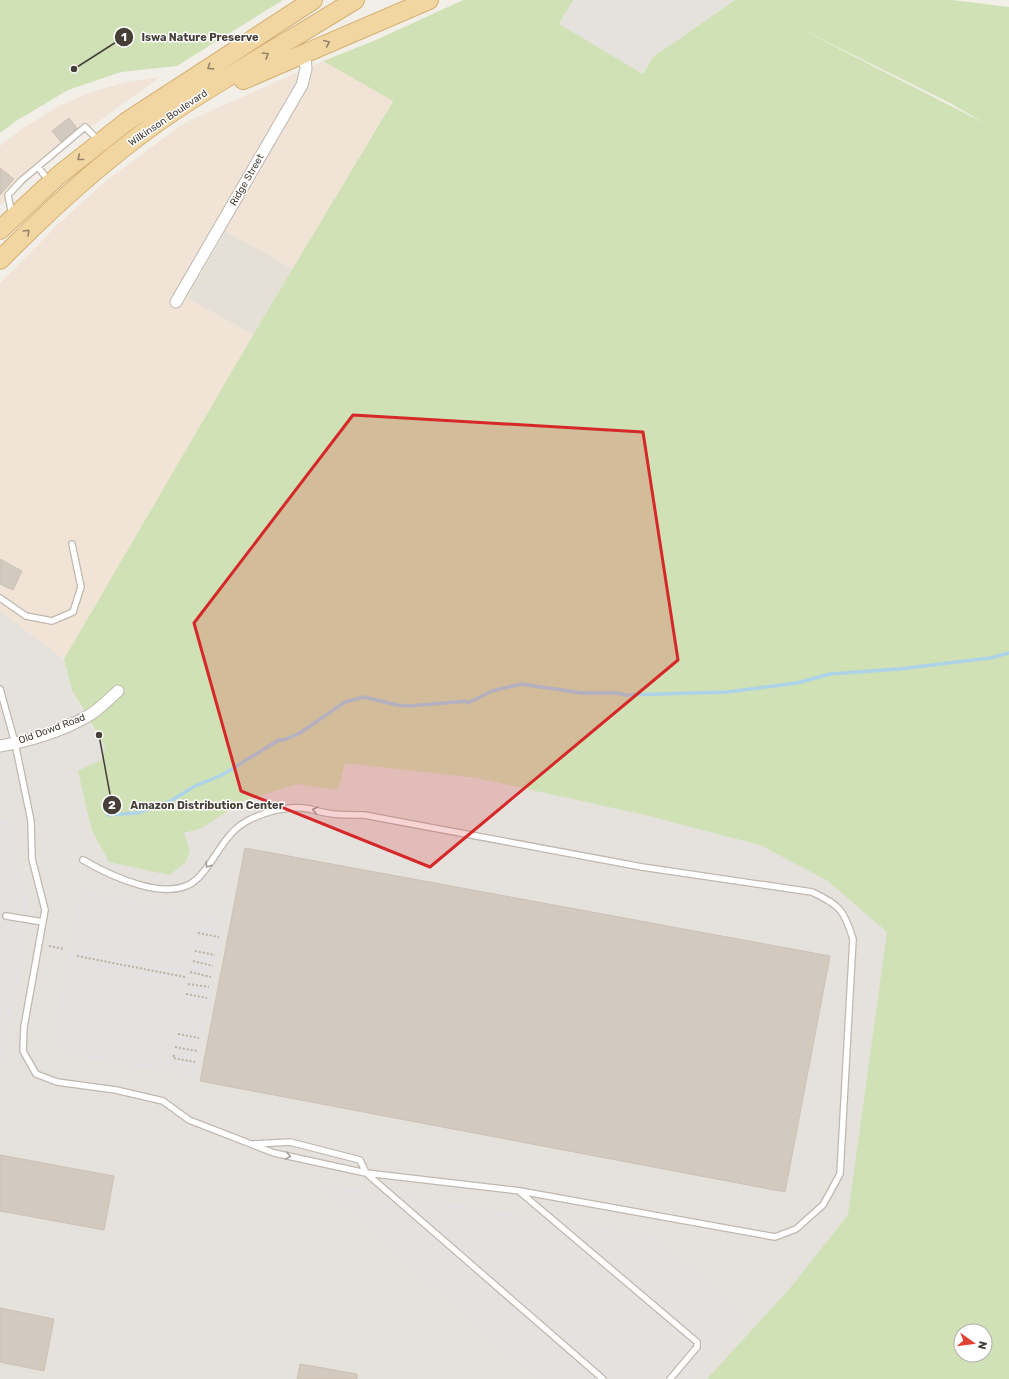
<svg xmlns="http://www.w3.org/2000/svg" width="1009" height="1379" font-family="Rubik,sans-serif">
<style>
.residential{fill:#e5e0d7}
.commercial{fill:#f1e4d6}
.industrial{fill:#e5e1dd}
.green{fill:#d1e1b6;fill-rule:evenodd}
.parking{fill:#e4e2e0}
.lines{fill:none;stroke-linecap:round;stroke-linejoin:round}
.stream{stroke:#acd3e7;stroke-width:3.5}
.building{fill:#d2cabf;stroke:#ccc1b3}
.service-casing{stroke:#bfb8af;stroke-width:8}
.minor-casing{stroke:#bfb8af;stroke-width:13}
.primary-casing{stroke:#d5b173;stroke-width:20}
.path{stroke:#bcb09f;stroke-width:2;stroke-dasharray:2 2;stroke-linecap:butt}
.service{stroke:#fff;stroke-width:5.5}
.minor{stroke:#fff;stroke-width:11}
.primary{stroke:#f2d6a2;stroke-width:18}
.oneway{stroke:#938368}
.oneway2{stroke:#a29f9c}
.marked{fill:#d62828;fill-opacity:0.2;stroke:#d62828;stroke-width:3;stroke-linejoin:round}
.labels{text-anchor:middle;dominant-baseline:central;stroke-width:3;stroke-linejoin:round;paint-order:stroke}
.street-label{font-size:10px;fill:#453f38;stroke:#fff}
.leader{fill:none;stroke:#453f38;stroke-width:1.5}
.callout-dot{fill:#453f38;stroke:#fff;stroke-width:1.5}
.mark-label{font-size:12px;text-anchor:middle;font-weight:bold;fill:#fff}
.callout-label{font-size:11px;text-anchor:middle;font-weight:bold;fill:#453f38;stroke:#fff;stroke-width:3;stroke-linejoin:round;paint-order:stroke}
</style>
<rect width="100%" height="100%" fill="#f2efe8"/>
<path class="residential" d="M 226,230 L 293,269 L 253,335 L 187,298 Z"/>
<path class="commercial" d="M 323,61 L 393,100 L 293,269 L 225,231 L 187,298 L 253,335 L 64,659 L 0,611 L 0,283 L 59,223 L 107,180 L 184,123 Z
M 160,77 L 73,140 L 0,206 L 0,146 L 22,129 L 57,107 L 89,93 L 123,83 Z"/>
<path class="industrial" d="M 573,0 L 735,0 L 653,57 L 643,74 L 558,24 Z
M 0,611 L 64,659 L 72,690 L 93,728 L 135,794 L 537,665 L 897,927 L 963,1379 L 0,1379 Z"/>
<path class="green" d="M 0,0 L 283,0 L 177,66 L 121,72 L 68,90 L 16,121 L 0,133 Z
M 463,0 L 573,0 L 559,24 L 643,74 L 653,57 L 735,0 L 952,0 L 1009,7 L 1009,1379 L 707,1379 L 791,1287 L 848,1215 L 887,932 L 828,881 L 760,845 L 645,815 L 477,778 L 345,763 L 338,790 L 297,784 L 243,801 L 202,828 L 184,833 L 190,851 L 185,863 L 169,875 L 109,862 L 92,831 L 78,771 L 101,760 L 105,747 L 72,690 L 64,659 L 253,335 L 393,101 L 323,61 L 376,40 ZM 793,25 L 950,103 L 984,123 ZM 961,1331 L 985,1331 L 985,1355 L 961,1355 Z"/>
<path class="parking" d="M 0,819 L 14,823 L 16,862 L 29,905 L 23,962 L 0,1073 Z
M 80,890 L 225,919 L 194,1077 L 72,1056 L 53,1041 Z
M 317,1182 L 656,1236 L 744,1318 L 692,1379 L 535,1379 Z"/>
<g class="lines">
<path class="stream" d="M 108,815 L 137,813 L 169,802 L 195,786 L 222,775 L 279,740 L 284,740 L 300,733 L 345,702 L 364,697 L 397,705 L 410,706 L 466,701 L 468,703 L 492,691 L 521,684 L 582,693 L 617,693 L 625,695 L 727,692 L 797,683 L 830,674 L 899,669 L 990,658 L 1009,653"/>
</g>
<path class="building" d="M 69,118 L 77,128 L 61,142 L 52,131 Z
M 0,168 L 14,179 L 0,195 Z
M 0,559 L 22,571 L 13,590 L 0,584 Z
M 245,848 L 830,956 L 785,1192 L 200,1081 Z
M 0,1155 L 114,1176 L 104,1230 L 0,1211 Z
M 0,1308 L 54,1319 L 44,1371 L 0,1362 Z
M 300,1364 L 357,1374 L 357,1379 L 297,1379 Z"/>
<g class="lines">
<defs>
<path id="service" d="M 38,167 L 49,181
M 12,215 L 8,195 L 22,180 L 85,127 L 98,140
M 0,598 L 26,616 L 52,621 L 73,612 L 81,587 L 72,544
M 0,689 L 15,743 L 31,821 L 32,859 L 45,910 L 24,1027 L 23,1051 L 36,1074 L 57,1082 L 116,1090 L 163,1101 L 189,1120 L 274,1153 L 366,1173 L 520,1191 L 775,1237 L 796,1229 L 823,1205 L 840,1174 L 853,939 C 844,910 840,905 812,892 L 642,867 L 364,815 C 354,815 343,815 333,814 C 325,813 317,811 310,809 C 289,805 270,810 251,819 C 224,831 216,861 197,879 C 170,905 109,875 83,860
M 6,916 L 43,922
M 253,1144 L 290,1142 L 360,1160 L 366,1173 L 603,1379
M 520,1192 L 697,1342 L 697,1347 L 670,1379"/>
<path id="minor" d="M 176,302 L 302,85 L 306,69 L 305,53
M 0,746 C 29,741 62,731 88,716 C 99,710 109,699 118,691"/>
<path id="primary" d="M 243,80 L 429,0
M 0,230 L 59,175 L 126,122 L 313,0
M 0,260 C 54,205 112,152 177,109 C 235,71 296,37 355,0"/>
</defs>
<use href="#service" class="service-casing"/>
<use href="#minor" class="minor-casing"/>
<use href="#primary" class="primary-casing"/>
<path class="path" d="M 198,933 L 219,937
M 49,946 L 64,949
M 195,951 L 215,955
M 77,956 L 185,977
M 193,961 L 213,966
M 190,972 L 211,977
M 188,984 L 209,987
M 186,994 L 207,998
M 178,1034 L 199,1038
M 175,1047 L 197,1051
M 174,1055 L 173,1058 L 195,1062"/>
<use href="#service" class="service"/>
<use href="#minor" class="minor"/>
<use href="#primary" class="primary"/>
</g>
<defs><path id="oneway-chevron" d="M-2-3.5L2.5 0L-2 3.5" fill="none" stroke-width="1.6" stroke-linecap="round" stroke-linejoin="round"/></defs>
<g class="oneway">
<use href="#oneway-chevron" transform="translate(327 43) rotate(-23)"/>
<use href="#oneway-chevron" transform="translate(266 55) rotate(-31)"/>
<use href="#oneway-chevron" transform="translate(210 67) rotate(147)"/>
<use href="#oneway-chevron" transform="translate(80 158) rotate(141)"/>
<use href="#oneway-chevron" transform="translate(27 232) rotate(-45)"/>
</g>
<g class="oneway2">
<use href="#oneway-chevron" transform="translate(315 810) rotate(-168)"/>
<use href="#oneway-chevron" transform="translate(208 865) rotate(125)"/>
<use href="#oneway-chevron" transform="translate(288 1156) rotate(12)"/>
</g>
<path class="marked" d="M 353,415 L 643,432 L 678,660 L 430,867 L 241,791 L 194,623 Z"/>
<g class="labels">
<g class="street-label">
<text transform="translate(168 118) rotate(-34)">Wilkinson Boulevard</text>
<text transform="translate(247 180) rotate(-60)">Ridge Street</text>
<text transform="translate(52 729) rotate(-20)">Old Dowd Road</text>
</g>
</g>
<path class="leader" d="M74 69L124 37M99 735L112 805"/>
<g class="callout-dot">
<circle cx="74" cy="69" r="4"/>
<circle cx="99" cy="735" r="4"/>
<circle cx="124" cy="37" r="10"/>
<circle cx="112" cy="805" r="10"/>
</g>
<g class="mark-label">
<text x="124" y="41">1</text>
<text x="112" y="809">2</text>
</g>
<g class="callout-label">
<text x="200" y="41">Iswa Nature Preserve</text>
<text x="207" y="809">Amazon Distribution Center</text>
</g>
<g transform="translate(973 1343) rotate(104)"><circle r="19" fill="#ffffff" stroke="#b5b2af"/>
<path d="M0-3L7 15L0 10L-7 15Z" fill="#e04132"/>
<text y="-6" font-size="11" font-weight="bold" text-anchor="middle" fill="#453f38">N</text>
</g>
</svg>
